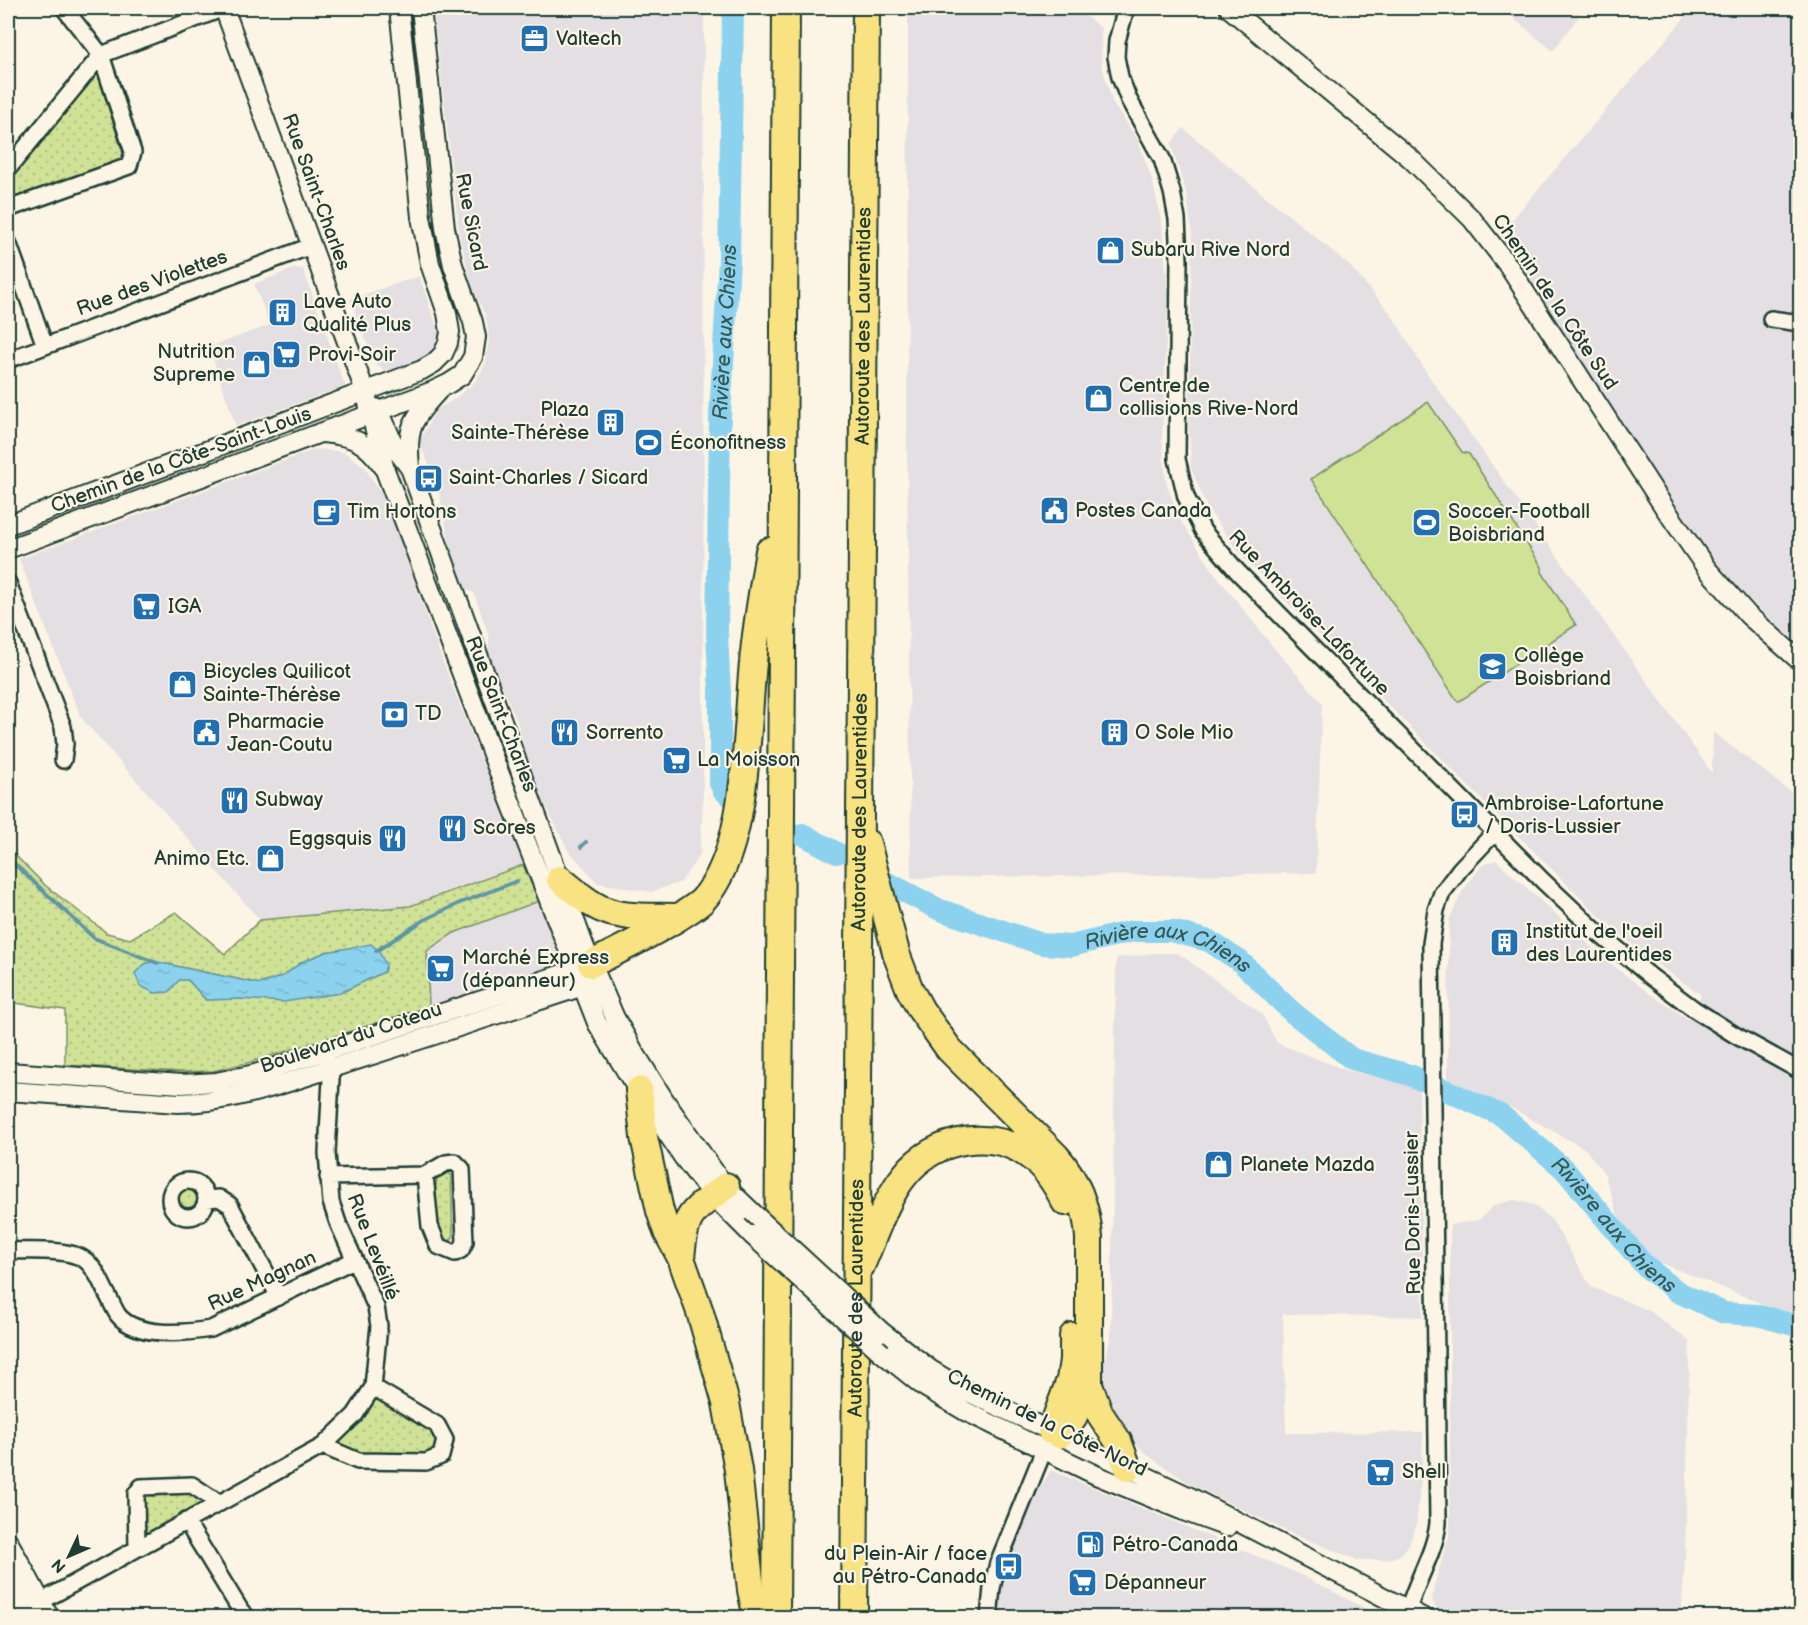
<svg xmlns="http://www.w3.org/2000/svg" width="1808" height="1625" font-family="'Balsamiq Sans',sans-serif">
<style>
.built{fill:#e4dfe3}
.green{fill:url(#green-dots);stroke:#779065;stroke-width:1.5;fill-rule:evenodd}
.pitch{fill:#cfe296;stroke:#779065;stroke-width:1.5}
.water{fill:url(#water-ripples);stroke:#6096a4;stroke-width:1.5}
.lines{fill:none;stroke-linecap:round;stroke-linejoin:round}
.stream{stroke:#6096a4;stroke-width:4}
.river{stroke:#8cd2ee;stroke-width:22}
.minor-casing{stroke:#1f3d34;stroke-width:20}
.tertiary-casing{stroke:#1f3d34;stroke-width:22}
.motorway-casing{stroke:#1f3d34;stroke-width:30}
.minor{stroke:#fcf5e5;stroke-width:15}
.tertiary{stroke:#fcf5e5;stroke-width:18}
.motorway{stroke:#f8e281;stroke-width:26}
.tertiary-bridge-casing{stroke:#1f3d34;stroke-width:22;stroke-linecap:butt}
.tertiary-bridge{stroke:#fcf5e5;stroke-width:18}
.labels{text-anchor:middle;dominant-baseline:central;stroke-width:4.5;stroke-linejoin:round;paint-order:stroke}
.poi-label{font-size:20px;fill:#1f3d34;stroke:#fcf5e5;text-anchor:start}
.street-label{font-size:20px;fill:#1f3d34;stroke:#fcf5e5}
.water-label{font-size:21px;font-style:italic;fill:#355b59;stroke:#fcf5e5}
</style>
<defs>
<pattern id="green-dots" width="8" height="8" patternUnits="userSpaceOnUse" patternTransform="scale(1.5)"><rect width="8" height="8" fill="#cfe296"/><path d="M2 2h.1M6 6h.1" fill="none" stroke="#b1c382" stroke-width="1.8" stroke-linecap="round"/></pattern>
<pattern id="water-ripples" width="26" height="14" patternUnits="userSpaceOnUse" patternTransform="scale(1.5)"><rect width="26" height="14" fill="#8cd2ee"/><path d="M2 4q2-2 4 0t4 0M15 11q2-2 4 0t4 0" fill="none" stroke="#78b5cd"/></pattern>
</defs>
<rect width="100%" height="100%" fill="#fcf5e5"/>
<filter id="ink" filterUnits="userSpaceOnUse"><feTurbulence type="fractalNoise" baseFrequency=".0167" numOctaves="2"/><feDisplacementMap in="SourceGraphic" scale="12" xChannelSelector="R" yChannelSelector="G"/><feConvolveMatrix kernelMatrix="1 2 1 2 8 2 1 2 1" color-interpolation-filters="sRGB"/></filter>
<g filter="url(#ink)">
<path class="built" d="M 433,8 L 704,8 L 703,803 L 700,854 L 681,882 L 651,892 L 598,883 L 568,850 L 544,802 L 528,761 L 518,724 L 488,652 L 489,637 L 474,593 L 466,589 L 450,545 L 438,486 L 419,442 L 436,410 L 453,400 L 475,382 L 486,363 L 489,339 L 486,317 L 472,286 L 460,238 Z
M 908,8 L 1076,8 L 1101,28 L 1102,66 L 1113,104 L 1137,138 L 1152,179 L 1162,224 L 1168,292 L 1162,439 L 1166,482 L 1179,518 L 1216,575 L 1274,648 L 1322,703 L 1316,873 L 911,878 L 907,445 Z
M 1501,8 L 1585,8 L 1553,51 Z
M 1693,8 L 1800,8 L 1800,647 L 1725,576 L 1703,547 L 1500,234 Z
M 1183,128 L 1348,264 L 1392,315 L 1426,372 L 1712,773 L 1713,732 L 1800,799 L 1800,1319 L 1651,1259 L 1620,1222 L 1604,1173 L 1585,1149 L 1510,1107 L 1448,1079 L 1449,920 L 1462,892 L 1482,865 L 1496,860 L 1605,959 L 1650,994 L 1688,1019 L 1701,995 L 1648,958 L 1596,913 L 1488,806 L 1245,560 L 1207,508 L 1191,468 L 1189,427 L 1192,236 L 1187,196 L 1171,144 Z
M 295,268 L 303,269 L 345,386 L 236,426 L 209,347 L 270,325 L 254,284 Z
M 419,276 L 439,333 L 438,348 L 431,356 L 385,371 L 375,364 L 350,299 Z
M 316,449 L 344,452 L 364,466 L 386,501 L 441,657 L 523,865 L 410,906 L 260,920 L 81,718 L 19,559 Z
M 539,901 L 556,951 L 552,966 L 429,1007 L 427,951 L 454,933 Z
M 1155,953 L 1178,953 L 1262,1014 L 1277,1043 L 1343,1069 L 1419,1088 L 1423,1317 L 1283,1314 L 1286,1433 L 1423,1432 L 1422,1469 L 1416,1526 L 1409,1545 L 1399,1556 L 1384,1560 L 1357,1560 L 1288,1532 L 1187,1482 L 1150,1457 L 1118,1428 L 1106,1399 L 1100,1367 L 1106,1357 L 1111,1336 L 1116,958 Z
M 1514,1200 L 1534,1205 L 1552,1220 L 1591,1287 L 1650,1311 L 1690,1342 L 1685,1560 L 1681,1617 L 1448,1617 L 1439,1613 L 1432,1601 L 1434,1586 L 1450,1533 L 1450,1225 L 1479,1220 L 1494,1205 Z
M 1051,1470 L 1297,1573 L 1382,1617 L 996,1618 L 1003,1547 Z"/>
<path class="green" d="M 97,72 L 125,160 L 8,203 L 8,178 Z
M 8,848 L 46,886 L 107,933 L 130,939 L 176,912 L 225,954 L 260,920 L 410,906 L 523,865 L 539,901 L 454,933 L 427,951 L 429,1007 L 251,1062 L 213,1071 L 181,1072 L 65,1065 L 65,1010 L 8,1002 ZM 371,945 L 384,972 L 340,993 L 324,994 L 206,1000 L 188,980 L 179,980 L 153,961 L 260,984 L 283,976 L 302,962 L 326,952 Z
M 445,1171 L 451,1175 L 453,1237 L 447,1245 C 445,1241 441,1236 439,1232 C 434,1219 433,1186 439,1174 Z
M173 1199a14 14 0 1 1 28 0a14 14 0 1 1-28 0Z
M 373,1392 L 434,1427 L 442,1440 L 440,1454 L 357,1459 L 329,1446 Z
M 190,1487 L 216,1502 L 139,1545 L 142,1490 Z"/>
<path class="pitch" d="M 1428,402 L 1462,452 L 1469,454 L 1542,567 L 1542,572 L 1576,625 L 1458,702 L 1311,479 Z"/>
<path class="water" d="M 371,944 L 378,950 L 386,965 L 384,972 L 340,993 L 284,1002 L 240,999 L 206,1000 L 188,980 L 179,980 L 169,992 L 155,993 L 140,986 L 135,973 L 145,964 L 152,961 L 260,984 L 283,976 L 302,962 L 326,952 Z"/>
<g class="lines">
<path class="stream" d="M 720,792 L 723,790
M 581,847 L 586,842
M 8,858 L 94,938 L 157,963
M 376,951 L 424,920 L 460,903 L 517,881"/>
<g class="river">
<path id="s1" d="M 730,796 L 723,790 L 720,783 L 720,692 L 717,634 L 720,415 L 729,260 L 733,8"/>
<path d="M 802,834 L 837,853"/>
<path id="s2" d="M 888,883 L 940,910 L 1042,944 L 1071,946 L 1133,931 L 1171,931 L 1209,941 L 1241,962 L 1292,1012 L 1352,1059 L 1410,1075 L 1421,1080"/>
<path id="s3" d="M 1441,1088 L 1501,1115 L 1564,1169 L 1645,1266 L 1678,1292 L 1724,1313 L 1757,1315 L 1797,1326 L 1800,1329"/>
</g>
<defs>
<path id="minor" d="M 1126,8 L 1117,41 L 1116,57 L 1120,77 L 1129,100 L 1162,159 L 1172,192 L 1177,219 L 1179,260 L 1177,459 L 1186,497 L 1203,531 L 1237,571 L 1294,629 L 1543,881 L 1597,932 L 1650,976 L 1694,1009 L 1735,1035 L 1800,1071
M 8,169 L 101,55 L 224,8
M 8,209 L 129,166 L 133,152 L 101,55 L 64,8
M 8,242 L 45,346
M 1771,319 L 1800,323
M 8,360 L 311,246
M 8,583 L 63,727 L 65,744 L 63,760
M 328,1177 L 425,1175 L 446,1163 L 455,1162 L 462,1169 L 465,1242 L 461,1250 L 455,1253 L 438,1246 L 430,1226 L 425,1175
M170 1199a18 18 0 1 1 36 0a18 18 0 1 1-36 0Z
M 206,1199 L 219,1198 L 230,1205 L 279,1297
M 8,1251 C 27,1251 70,1248 85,1260 C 96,1268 101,1283 107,1294 C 111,1301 114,1309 118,1315 C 136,1338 186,1333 211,1329 L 354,1260
M 323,1446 L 358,1461 L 426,1462 L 441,1456 L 445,1440 L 437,1425 L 373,1387
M 186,1521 L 241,1611 L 248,1618
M 137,1548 L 136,1494 L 141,1487 L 192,1485 L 219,1503
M 33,1606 L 323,1446 L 355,1415 L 373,1387 L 379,1326 L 376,1307 L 338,1223 L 331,1202 L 327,1153 L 331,1079 L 327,1060
M 989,1618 L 992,1588 L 998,1563 L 1048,1440
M 1406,1618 C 1413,1585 1435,1554 1438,1523 L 1431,944 L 1436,910 L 1442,893 L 1460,869 L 1495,832"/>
<path id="tertiary" d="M 224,8 L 365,391 L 385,470 L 495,762 L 597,1023 L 631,1079 L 683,1157 L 713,1196 L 752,1235
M 1229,8 L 1410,158 L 1472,219 L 1507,264 L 1664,507 L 1707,569 L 1748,615 L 1800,661
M 376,408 L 383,419 L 395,448 L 410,468 L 585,948 L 615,1018 L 633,1050 L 665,1101 L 718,1177 L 729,1190 L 752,1212
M 323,433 C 353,436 365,441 383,466
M 410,467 C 406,429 412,419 438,391
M 8,525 L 422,370 L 434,363 L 443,354 L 448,343 L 450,332 L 447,313 L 430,264 L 421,217 L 399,8
M 8,549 L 433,391 L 448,384 L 462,375 L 473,357 L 476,337 L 473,322 L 453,265 L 445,228 L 421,8
M 8,1072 L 182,1084 L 216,1082 L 255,1074 L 587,966
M 8,1091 L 178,1103 C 234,1103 285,1083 338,1066 C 417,1041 495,1015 574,989 L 582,986 L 586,977
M 882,1332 L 931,1370 L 966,1391 L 1192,1498 L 1424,1618
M 882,1353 L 923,1386 L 965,1411 L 1096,1475 L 1186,1512 L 1227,1527
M 8,1541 L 50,1618
M 8,1578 L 30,1618"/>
<g id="motorway">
<path d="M 867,843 L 897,956 L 910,990 L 921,1010 L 949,1049 L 1056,1156 C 1077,1180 1087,1206 1089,1238 L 1089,1385 L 1100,1414 L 1118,1441 L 1128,1468"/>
<path d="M 560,879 C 571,888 582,898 594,905 C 618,920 651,916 678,917"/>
<path d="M 591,964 C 620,950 648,936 676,919 C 685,913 694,908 702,901 C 749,850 746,730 753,663 C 756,626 763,588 769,551"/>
<path d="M 639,1090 L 644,1137 L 660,1211 L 667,1232 L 681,1258 L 700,1312 L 726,1403 L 738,1470 L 751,1590 L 757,1618"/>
<path d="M 681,1258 C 685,1213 690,1213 726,1186"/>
<path d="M 861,1266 C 874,1237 885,1199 905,1175 C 935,1137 994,1127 1032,1158 C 1047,1169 1057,1186 1065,1202"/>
<path d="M 1051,1431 L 1070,1380 L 1073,1360 L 1073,1336"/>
<path d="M 1059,1435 L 1072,1420 L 1089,1385"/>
<path d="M 776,1618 L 786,8"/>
<path id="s4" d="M 854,1618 L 866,8"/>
</g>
</defs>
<use href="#minor" class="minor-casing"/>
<use href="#tertiary" class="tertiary-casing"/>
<use href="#motorway" class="motorway-casing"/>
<use href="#minor" class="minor"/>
<use href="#tertiary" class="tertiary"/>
<use href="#motorway" class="motorway"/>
<defs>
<path id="tertiary-bridge" d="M 752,1212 L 882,1332
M 752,1235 L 882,1353"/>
</defs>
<use href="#tertiary-bridge" class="tertiary-bridge-casing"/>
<use href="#tertiary-bridge" class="tertiary-bridge"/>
</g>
</g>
<defs>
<symbol id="office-square" viewBox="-11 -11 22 22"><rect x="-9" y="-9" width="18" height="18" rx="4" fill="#1f6fb2" stroke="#fcf5e5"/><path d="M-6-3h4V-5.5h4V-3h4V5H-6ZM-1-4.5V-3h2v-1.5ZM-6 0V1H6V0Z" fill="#fff"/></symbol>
<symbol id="shop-square" viewBox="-11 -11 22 22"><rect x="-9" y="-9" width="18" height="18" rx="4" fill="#1f6fb2" stroke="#fcf5e5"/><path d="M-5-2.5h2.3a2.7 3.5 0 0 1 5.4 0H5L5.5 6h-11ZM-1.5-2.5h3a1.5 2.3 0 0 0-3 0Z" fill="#fff"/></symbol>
<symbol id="building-square" viewBox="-11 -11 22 22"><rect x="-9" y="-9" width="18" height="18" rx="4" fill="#1f6fb2" stroke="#fcf5e5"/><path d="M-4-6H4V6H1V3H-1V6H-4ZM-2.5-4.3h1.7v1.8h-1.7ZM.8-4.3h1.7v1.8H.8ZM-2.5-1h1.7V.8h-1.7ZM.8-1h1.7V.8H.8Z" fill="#fff"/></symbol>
<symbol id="supermarket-square" viewBox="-11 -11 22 22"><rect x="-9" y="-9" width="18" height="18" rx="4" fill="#1f6fb2" stroke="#fcf5e5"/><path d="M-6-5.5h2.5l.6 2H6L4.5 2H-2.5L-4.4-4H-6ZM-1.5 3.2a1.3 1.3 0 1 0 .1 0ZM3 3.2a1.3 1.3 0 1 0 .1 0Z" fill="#fff"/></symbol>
<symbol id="stadium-square" viewBox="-11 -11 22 22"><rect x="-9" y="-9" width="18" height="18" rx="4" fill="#1f6fb2" stroke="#fcf5e5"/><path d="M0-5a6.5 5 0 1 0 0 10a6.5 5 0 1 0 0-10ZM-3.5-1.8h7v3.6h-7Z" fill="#fff"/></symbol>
<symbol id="bus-square" viewBox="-11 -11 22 22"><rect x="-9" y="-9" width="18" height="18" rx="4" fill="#1f6fb2" stroke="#fcf5e5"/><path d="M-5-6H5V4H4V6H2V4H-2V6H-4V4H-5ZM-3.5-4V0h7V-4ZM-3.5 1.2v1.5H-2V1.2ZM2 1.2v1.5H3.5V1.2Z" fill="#fff"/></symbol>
<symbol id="civic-square" viewBox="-11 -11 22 22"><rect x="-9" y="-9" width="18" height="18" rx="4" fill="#1f6fb2" stroke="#fcf5e5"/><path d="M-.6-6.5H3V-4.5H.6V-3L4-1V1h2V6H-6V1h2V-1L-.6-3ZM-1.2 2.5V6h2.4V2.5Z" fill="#fff"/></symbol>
<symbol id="cafe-square" viewBox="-11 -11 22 22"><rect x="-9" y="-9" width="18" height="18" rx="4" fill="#1f6fb2" stroke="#fcf5e5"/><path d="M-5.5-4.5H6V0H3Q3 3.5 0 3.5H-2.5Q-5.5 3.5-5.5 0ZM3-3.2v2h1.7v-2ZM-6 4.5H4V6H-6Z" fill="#fff"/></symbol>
<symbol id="school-square" viewBox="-11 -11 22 22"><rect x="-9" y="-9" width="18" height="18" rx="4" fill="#1f6fb2" stroke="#fcf5e5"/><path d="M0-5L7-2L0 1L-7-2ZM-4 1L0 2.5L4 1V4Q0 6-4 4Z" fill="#fff"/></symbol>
<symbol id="bank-square" viewBox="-11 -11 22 22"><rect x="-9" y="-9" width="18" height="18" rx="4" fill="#1f6fb2" stroke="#fcf5e5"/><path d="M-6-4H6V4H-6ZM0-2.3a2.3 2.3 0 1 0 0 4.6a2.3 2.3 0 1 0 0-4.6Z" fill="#fff"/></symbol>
<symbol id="restaurant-square" viewBox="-11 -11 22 22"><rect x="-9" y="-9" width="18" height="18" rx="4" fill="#1f6fb2" stroke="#fcf5e5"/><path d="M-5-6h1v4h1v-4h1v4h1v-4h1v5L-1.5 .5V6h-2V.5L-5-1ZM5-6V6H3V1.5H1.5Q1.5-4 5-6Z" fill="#fff"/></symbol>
<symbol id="fuel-square" viewBox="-11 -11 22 22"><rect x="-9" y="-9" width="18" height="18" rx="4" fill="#1f6fb2" stroke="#fcf5e5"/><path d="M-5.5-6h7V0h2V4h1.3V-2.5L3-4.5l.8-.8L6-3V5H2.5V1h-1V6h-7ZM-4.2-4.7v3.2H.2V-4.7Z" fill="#fff"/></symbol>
</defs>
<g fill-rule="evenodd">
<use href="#office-square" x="518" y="22" width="33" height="33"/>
<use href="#shop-square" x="1094" y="234" width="33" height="33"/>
<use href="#building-square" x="266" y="296" width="33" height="33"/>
<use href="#supermarket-square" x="270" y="338" width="33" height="33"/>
<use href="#shop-square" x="240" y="348" width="33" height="33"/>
<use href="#shop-square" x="1082" y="382" width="33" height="33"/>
<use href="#building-square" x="594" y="406" width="33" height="33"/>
<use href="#stadium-square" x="632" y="426" width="33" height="33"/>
<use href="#bus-square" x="412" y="462" width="33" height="33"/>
<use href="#civic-square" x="1038" y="494" width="33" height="33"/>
<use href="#cafe-square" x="310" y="496" width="33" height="33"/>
<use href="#stadium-square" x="1410" y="506" width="33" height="33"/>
<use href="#supermarket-square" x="130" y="590" width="33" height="33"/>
<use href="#school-square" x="1476" y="650" width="33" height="33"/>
<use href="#shop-square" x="166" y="668" width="33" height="33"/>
<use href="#bank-square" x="378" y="698" width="33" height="33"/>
<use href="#civic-square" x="190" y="716" width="33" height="33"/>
<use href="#restaurant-square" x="548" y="716" width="33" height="33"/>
<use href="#building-square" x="1098" y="716" width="33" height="33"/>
<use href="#supermarket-square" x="660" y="744" width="33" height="33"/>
<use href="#restaurant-square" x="218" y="784" width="33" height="33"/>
<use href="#bus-square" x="1448" y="798" width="33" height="33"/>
<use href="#restaurant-square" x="436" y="812" width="33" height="33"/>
<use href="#restaurant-square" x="376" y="822" width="33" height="33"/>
<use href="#shop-square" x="254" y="842" width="33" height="33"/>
<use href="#building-square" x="1488" y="926" width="33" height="33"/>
<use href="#supermarket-square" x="424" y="952" width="33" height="33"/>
<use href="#shop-square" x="1202" y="1148" width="33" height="33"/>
<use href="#supermarket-square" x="1364" y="1456" width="33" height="33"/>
<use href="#fuel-square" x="1074" y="1528" width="33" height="33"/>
<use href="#bus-square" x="992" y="1550" width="33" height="33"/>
<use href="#supermarket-square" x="1066" y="1566" width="33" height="33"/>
</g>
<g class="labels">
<g class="poi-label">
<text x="556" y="39">Valtech</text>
<text x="1131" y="250">Subaru Rive Nord</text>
<text x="303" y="302">Lave Auto<tspan x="303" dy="23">Qualité Plus</tspan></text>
<text x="235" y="352" text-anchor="end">Nutrition<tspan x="235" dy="23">Supreme</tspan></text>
<text x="308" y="355">Provi-Soir</text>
<text x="1119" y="386">Centre de<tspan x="1119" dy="23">collisions Rive-Nord</tspan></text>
<text x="589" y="410" text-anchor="end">Plaza<tspan x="589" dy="23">Sainte-Thérèse</tspan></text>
<text x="670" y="443">Éconofitness</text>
<text x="449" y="478">Saint-Charles / Sicard</text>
<text x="1075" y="511">Postes Canada</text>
<text x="347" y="512">Tim Hortons</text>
<text x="1448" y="512">Soccer-Football<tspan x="1448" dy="23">Boisbriand</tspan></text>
<text x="168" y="607">IGA</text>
<text x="1514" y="656">Collège<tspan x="1514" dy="23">Boisbriand</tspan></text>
<text x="203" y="672">Bicycles Quilicot<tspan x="203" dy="23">Sainte-Thérèse</tspan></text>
<text x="415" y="714">TD</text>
<text x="227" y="722">Pharmacie<tspan x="227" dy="23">Jean-Coutu</tspan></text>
<text x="586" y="733">Sorrento</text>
<text x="1135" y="733">O Sole Mio</text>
<text x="697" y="760">La Moisson</text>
<text x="255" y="800">Subway</text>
<text x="1485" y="804">Ambroise-Lafortune<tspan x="1485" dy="23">/ Doris-Lussier</tspan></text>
<text x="473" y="828">Scores</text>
<text x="372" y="839" text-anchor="end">Eggsquis</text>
<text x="249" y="859" text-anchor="end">Animo Etc.</text>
<text x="1526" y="932">Institut de l'oeil<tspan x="1526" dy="23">des Laurentides</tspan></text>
<text x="462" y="958">Marché Express<tspan x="462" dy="23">(dépanneur)</tspan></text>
<text x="1240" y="1165">Planete Mazda</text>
<text x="1402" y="1472">Shell</text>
<text x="1112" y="1545">Pétro-Canada</text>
<text x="987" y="1554" text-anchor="end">du Plein-Air / face<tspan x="987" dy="23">au Pétro-Canada</tspan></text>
<text x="1104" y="1583">Dépanneur</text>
</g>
<g class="street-label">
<text transform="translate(316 192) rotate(70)">Rue Saint-Charles</text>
<text transform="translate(471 222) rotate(79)">Rue Sicard</text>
<text transform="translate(152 283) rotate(-20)">Rue des Violettes</text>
<text transform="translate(1555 302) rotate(56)">Chemin de la Côte Sud</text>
<text stroke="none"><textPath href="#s4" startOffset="1292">Autoroute des Laurentides</textPath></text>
<text transform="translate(181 460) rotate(-20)">Chemin de la Côte-Saint-Louis</text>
<text transform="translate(1309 613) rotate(46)">Rue Ambroise-Lafortune</text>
<text transform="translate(501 714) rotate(69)">Rue Saint-Charles</text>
<text stroke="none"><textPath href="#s4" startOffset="806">Autoroute des Laurentides</textPath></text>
<text transform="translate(351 1038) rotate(-18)">Boulevard du Coteau</text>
<text transform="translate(1413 1213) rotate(-91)">Rue Doris-Lussier</text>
<text transform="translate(373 1247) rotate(69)">Rue Levéillé</text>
<text transform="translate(262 1281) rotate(-25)">Rue Magnan</text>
<text stroke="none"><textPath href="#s4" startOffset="320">Autoroute des Laurentides</textPath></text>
<text transform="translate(1047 1423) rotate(26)">Chemin de la Côte-Nord</text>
</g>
<g class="water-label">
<text stroke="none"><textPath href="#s1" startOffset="468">Rivière aux Chiens</textPath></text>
<text stroke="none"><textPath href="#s2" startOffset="297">Rivière aux Chiens</textPath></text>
<text stroke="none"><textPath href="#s3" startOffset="224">Rivière aux Chiens</textPath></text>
</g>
</g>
<rect width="1808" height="1625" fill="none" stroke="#fcf5e5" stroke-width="30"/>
<rect x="15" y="15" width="1778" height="1595" fill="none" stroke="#1f3d34" stroke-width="2" filter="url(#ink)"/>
<g transform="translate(69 1556) rotate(226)" stroke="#fcf5e5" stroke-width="4.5" paint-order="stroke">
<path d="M0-4.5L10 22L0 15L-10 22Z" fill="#1f3d34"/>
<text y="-9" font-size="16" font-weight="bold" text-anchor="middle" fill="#1f3d34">N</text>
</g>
</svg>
